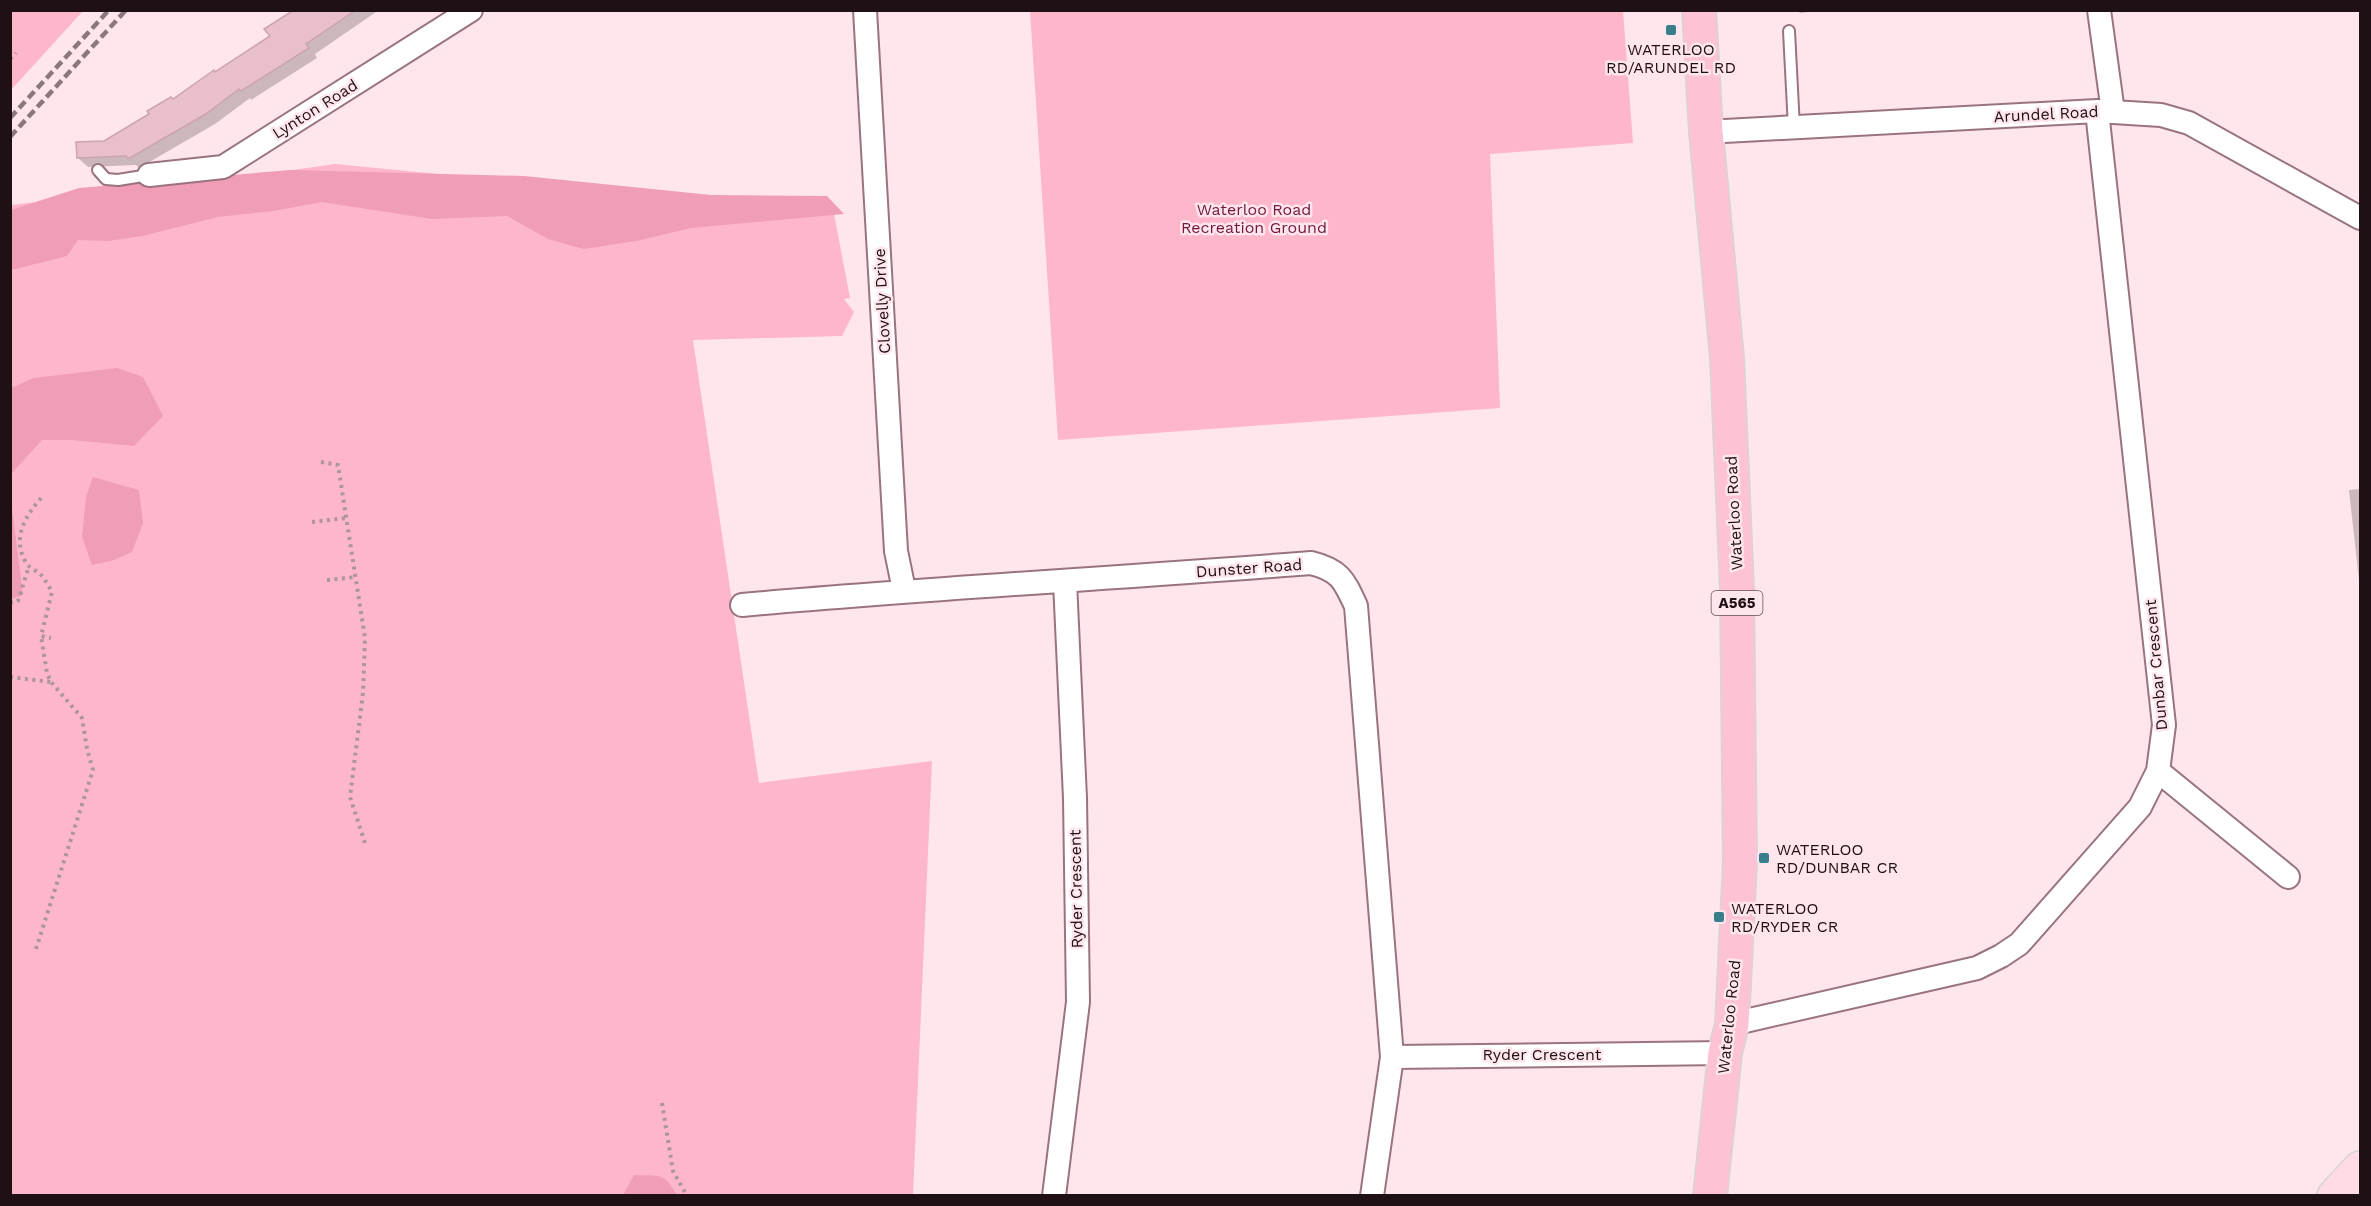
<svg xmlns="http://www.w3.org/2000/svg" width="2371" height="1206" font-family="'Work Sans',sans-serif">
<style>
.green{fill:#feb6cb}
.forest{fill:#f09db6}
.shadow{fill:#0003}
.building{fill:#e8bfcb;stroke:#cba4ae;stroke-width:1.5}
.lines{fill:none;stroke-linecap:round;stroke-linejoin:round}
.lane-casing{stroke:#99747f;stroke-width:14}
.street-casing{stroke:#99747f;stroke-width:26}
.primary-casing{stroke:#d6d4d5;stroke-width:36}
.highway-casing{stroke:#d6d4d5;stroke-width:36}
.path{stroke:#ab969b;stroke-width:4;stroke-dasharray:3 4.5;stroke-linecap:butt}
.lane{stroke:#fff;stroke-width:10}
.street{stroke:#fff;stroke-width:22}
.primary{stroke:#fedbe5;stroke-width:33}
.highway{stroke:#fdc3d4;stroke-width:33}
.rail{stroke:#8b787d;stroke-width:4.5;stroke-dasharray:9 4.5;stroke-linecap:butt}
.poi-dot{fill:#397f8b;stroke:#ffe6ec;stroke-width:2}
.labels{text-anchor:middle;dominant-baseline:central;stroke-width:5;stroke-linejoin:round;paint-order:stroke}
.shield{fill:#ffe6ec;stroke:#625055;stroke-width:1.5}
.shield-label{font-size:15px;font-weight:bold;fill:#1e1014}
.poi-label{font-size:16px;fill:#1e1014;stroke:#ffe6ec;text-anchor:start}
.street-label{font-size:16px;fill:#1e1014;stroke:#ffe6ec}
.park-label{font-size:16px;fill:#75163f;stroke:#ffe6ec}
</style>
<rect width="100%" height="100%" fill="#ffe6ec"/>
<path class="green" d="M 11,10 L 83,11 L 11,90 L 10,11 Z
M 1030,11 L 1623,11 L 1633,143 L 1490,154 L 1500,408 L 1058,440 Z
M 335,164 L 714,201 L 832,203 L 850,298 L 844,299 L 854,312 L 842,336 L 693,340 L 759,783 L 932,761 L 913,1195 L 11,1195 L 10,205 L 179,186 Z"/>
<path class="forest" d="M 290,170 L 524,176 L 711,195 L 827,196 L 844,214 L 691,228 L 636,241 L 584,249 L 548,239 L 507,216 L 432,219 L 322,202 L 273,211 L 218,217 L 142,236 L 108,241 L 78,240 L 67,256 L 11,270 L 11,210 L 79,188 Z
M 117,368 L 143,377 L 163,416 L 134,446 L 72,440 L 42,440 L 12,473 L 11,500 L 23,595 L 11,599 L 11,388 L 34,378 Z
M 93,477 L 139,490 L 143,523 L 132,552 L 111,561 L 92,565 L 82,537 L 86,497 Z
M 634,1175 C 659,1176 664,1172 677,1195 L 623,1195 Z"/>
<path class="shadow" d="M 294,10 L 379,10 L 315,54 L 317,58 L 251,100 L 250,98 L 215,124 L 139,168 L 136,165 L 88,167 L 78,158 L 173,101 L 272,37 Z
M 1797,10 L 1829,10 L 1800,13 Z
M 2360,489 L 2360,589 L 2349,490 Z"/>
<path class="building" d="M 294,10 L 356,10 L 306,44 L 309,48 L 241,91 L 239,89 L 206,114 L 128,159 L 126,156 L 77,158 L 76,142 L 104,141 L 149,114 L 147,111 L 171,97 L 173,99 L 214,70 L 215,72 L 270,36 L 264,29 Z"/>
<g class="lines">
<defs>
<path id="lane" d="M 1789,31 L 1794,128
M 98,170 L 106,179 L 118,180 L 149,175"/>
<path id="street" d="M 865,10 L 896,551 L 904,590
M 2099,10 L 2113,112
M 1706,132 L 2097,111 L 2161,115 L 2189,123 L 2360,218
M 149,175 L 223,167 L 471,10
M 742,605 C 931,588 1121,578 1311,563 C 1340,570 1344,580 1356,606 L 1392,1057 L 1372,1196
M 2158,771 L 2288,877
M 1732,1024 L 1977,968 L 2001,956 L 2019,944 L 2140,807 L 2158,771 L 2164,725 L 2097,111
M 1392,1057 L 1725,1053
M 1054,1196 L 1078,1002 L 1075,798 L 1065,582"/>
<path id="primary" d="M 2334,1196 L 2360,1168"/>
<path id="highway" d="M 1699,10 L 1706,132 L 1727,358 L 1737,590 L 1740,862 L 1732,1024 L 1725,1053 L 1710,1196"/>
</defs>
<use href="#lane" class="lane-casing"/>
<use href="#street" class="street-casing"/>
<use href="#primary" class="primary-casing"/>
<use href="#highway" class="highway-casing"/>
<path class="path" d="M 10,59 L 16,53
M 321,462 L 338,465 L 365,638 L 363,693 L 350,797 L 365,843
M 41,498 C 26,516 12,536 25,561 C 28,568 38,571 42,576 C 46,581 49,587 52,592 L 41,636 L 51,638
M 312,522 L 346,518
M 327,580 L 356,577
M 10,603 L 18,601 L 29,566
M 10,677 L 51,682 L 47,673 L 41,636
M 36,949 L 93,770 L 87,749 L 82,718 L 51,682
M 662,1103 L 673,1171 L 687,1196"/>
<use href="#lane" class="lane"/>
<use href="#street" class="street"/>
<use href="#primary" class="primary"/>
<use href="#highway" class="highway"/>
<path class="rail" d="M 10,118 L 109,10
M 10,137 L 126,10"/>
</g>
<g class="poi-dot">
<rect x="1665" y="24" width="12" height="12" rx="3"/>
<rect x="1758" y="852" width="12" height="12" rx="3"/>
<rect x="1713" y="911" width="12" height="12" rx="3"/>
</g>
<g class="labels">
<rect class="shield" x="1711.5" y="591" width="51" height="24" rx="4.5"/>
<g class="shield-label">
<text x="1737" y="603">A565</text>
</g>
<g class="poi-label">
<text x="1671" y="49" text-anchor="middle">WATERLOO<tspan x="1671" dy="18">RD/ARUNDEL RD</tspan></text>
<text x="1776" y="849">WATERLOO<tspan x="1776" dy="18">RD/DUNBAR CR</tspan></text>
<text x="1731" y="908">WATERLOO<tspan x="1731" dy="18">RD/RYDER CR</tspan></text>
</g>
<g class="street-label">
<text transform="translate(315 109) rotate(-32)">Lynton Road</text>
<text transform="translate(2046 114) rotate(-3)">Arundel Road</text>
<text transform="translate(882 301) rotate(-93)">Clovelly Drive</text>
<text transform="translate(1734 513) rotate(-93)">Waterloo Road</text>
<text transform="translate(1249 568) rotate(-4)">Dunster Road</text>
<text transform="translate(2156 665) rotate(-95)">Dunbar Crescent</text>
<text transform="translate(1076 889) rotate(-91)">Ryder Crescent</text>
<text transform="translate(1729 1017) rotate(-84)">Waterloo Road</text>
<text x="1542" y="1054">Ryder Crescent</text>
</g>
<g class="park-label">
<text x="1254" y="209">Waterloo Road<tspan x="1254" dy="18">Recreation Ground</tspan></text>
</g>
</g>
<rect width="2371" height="1206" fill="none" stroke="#1e1014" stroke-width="24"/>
</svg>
